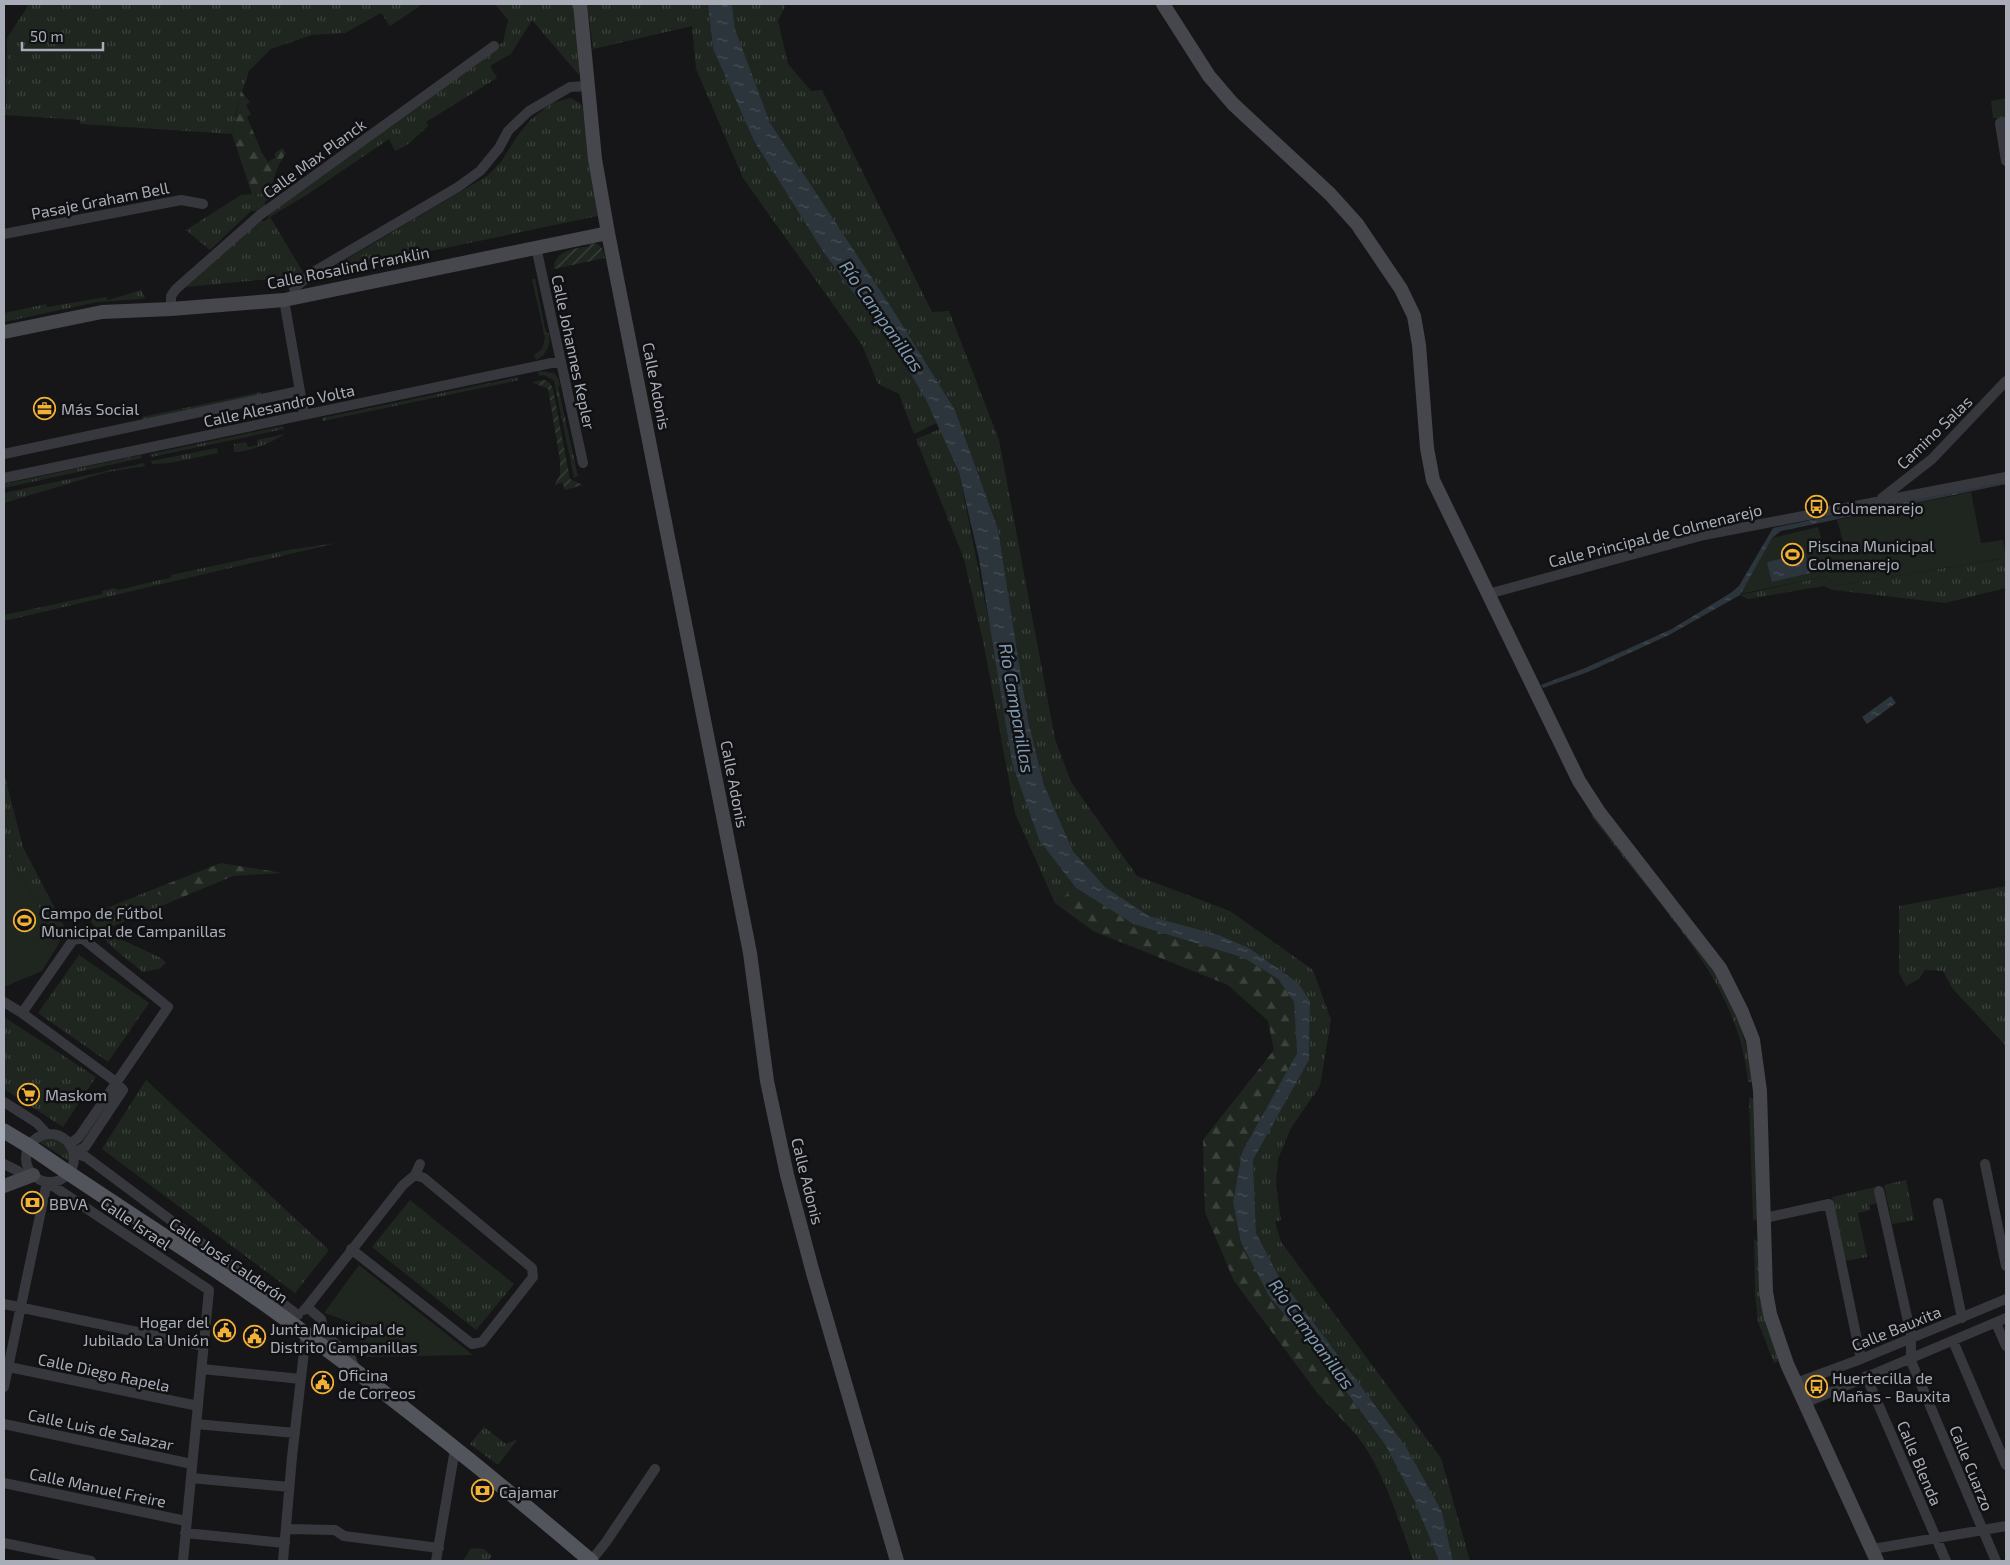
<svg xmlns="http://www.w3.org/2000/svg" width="2010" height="1565" font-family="'Exo 2',sans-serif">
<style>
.grass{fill:url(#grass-tufts)}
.forest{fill:url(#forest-firs)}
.park{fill:#1e261f}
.garden{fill:url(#garden-furrows)}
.water{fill:url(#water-ripples)}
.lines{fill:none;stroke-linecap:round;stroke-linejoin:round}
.street{stroke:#37383d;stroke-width:10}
.secondary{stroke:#45474d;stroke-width:14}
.primary{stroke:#53555c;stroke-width:15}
.labels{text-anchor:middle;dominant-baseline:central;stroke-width:5;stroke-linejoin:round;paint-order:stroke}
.street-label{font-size:16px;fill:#a8adb8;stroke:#111113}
.poi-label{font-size:16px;fill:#a8adb8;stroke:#111113;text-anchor:start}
.water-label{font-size:18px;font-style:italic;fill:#7f9bb3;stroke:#111113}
</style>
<defs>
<pattern id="grass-tufts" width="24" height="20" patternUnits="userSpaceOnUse" patternTransform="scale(1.25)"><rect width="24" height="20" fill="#1e261f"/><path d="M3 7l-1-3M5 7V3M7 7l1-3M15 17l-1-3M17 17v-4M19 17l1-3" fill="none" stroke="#3c433d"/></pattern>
<pattern id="forest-firs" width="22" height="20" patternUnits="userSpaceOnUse" patternTransform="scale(1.25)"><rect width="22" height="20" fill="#1e261f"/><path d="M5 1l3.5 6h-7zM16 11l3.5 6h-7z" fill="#3c433d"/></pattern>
<pattern id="garden-furrows" width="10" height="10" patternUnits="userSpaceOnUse" patternTransform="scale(1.25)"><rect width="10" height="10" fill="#1e261f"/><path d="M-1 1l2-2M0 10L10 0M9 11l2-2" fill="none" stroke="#3c433d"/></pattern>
<pattern id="water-ripples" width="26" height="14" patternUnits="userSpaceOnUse" patternTransform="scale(1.25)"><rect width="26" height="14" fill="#2c353c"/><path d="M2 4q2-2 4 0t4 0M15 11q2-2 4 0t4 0" fill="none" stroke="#485056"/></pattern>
</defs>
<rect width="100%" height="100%" fill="#161618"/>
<path class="grass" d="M 28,4 L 423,4 L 390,26 L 381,13 L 345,33 L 312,35 L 271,49 L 249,71 L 237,107 L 232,134 L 80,124 L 80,120 L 4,115 L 4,110 L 6,107 L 7,38 L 26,9 Z
M 495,4 L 575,4 L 581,71 L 578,74 L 532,20 L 511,54 L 490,66 L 497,78 L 426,122 L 428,126 L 407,145 L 395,151 L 389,139 L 308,194 L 270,217 L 303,272 L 288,284 L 281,278 L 186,287 L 259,221 L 265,221 L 269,217 L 268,214 L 503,42 L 508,20 Z
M 587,4 L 708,4 L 713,49 L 754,141 L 824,253 L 900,356 L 926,400 L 937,423 L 914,434 L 899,394 L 878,384 L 862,345 L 743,178 L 696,69 L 692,26 L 593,49 Z
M 732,4 L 782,4 L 785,7 L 778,21 L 788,64 L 811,91 L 822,90 L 932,312 L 949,311 L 999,440 L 1055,739 L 1071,782 L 1137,876 L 1230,911 L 1313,970 L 1331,1020 L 1320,1086 L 1291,1128 L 1278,1159 L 1276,1185 L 1281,1220 L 1275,1222 L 1281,1242 L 1441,1458 L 1470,1561 L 1453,1561 L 1442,1512 L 1278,1275 L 1256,1233 L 1253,1160 L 1309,1060 L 1310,1001 L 1249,948 L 1219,935 L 1149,916 L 1105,887 L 1073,851 L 1044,785 L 1028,720 L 998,529 L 955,410 L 897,316 L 769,123 L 735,29 Z
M 571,98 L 582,105 L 598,216 L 335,271 L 335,266 L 487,176 L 501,162 L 516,138 L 530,120 L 552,103 Z
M 2006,98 L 2006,118 L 1993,118 L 1991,101 Z
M 265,193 L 270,198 L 265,202 L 265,206 L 259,211 L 251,211 L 210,250 L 186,230 L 241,195 Z
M 532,279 L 535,279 L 546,333 L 549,333 C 551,345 547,354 536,360 L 534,355 L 542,349 L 545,338 Z
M 141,290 L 145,298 L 140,299 L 97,302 L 4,322 L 4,313 L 46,304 L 47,307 L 106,297 L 108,300 Z
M 538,371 L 554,373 L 558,378 L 560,386 L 558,387 L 578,476 L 574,478 L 554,381 L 544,375 L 539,376 Z
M 518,377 L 519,380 L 323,421 L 322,418 Z
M 261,392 L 261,395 L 142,420 L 142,417 Z
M 283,426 L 284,429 L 151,457 L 150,454 Z
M 940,429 L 959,472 L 992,637 L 1012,763 L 1039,840 L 1076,888 L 1055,903 L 1015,813 L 984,646 L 964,559 L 916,439 Z
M 285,434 C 272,442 250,452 234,452 L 234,444 L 246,442 L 248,447 L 258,445 L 257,440 Z
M 217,448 L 218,453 L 170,463 L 152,464 L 151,461 Z
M 141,455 L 142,458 L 4,488 L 4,484 Z
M 144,463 L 145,466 L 107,472 L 4,503 L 4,493 Z
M 337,543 L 4,621 L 4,615 L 102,594 L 102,591 L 114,588 L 118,590 L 164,579 L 170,578 L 171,575 L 288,550 Z
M 2006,558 L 2006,588 L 1945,603 L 1833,590 L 1824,586 L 1748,599 L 1740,595 L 1827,576 L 1834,586 Z
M 4,773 L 23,847 L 65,928 L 58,945 L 34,897 L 4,849 Z
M 1593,814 L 1716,973 L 1738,1019 L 1751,1063 L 1754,1082 L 1748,1082 C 1740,1002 1695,948 1648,888 C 1628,864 1610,840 1591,816 Z
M 2006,886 L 2006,1046 L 1952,988 L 1943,971 L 1925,970 L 1919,979 L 1906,986 L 1899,973 L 1899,906 Z
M 159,887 L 159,894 L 173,901 L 111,927 L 114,936 L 161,958 L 166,963 L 159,969 L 143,972 C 125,957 102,942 91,921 L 97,912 Z
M 79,955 L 149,1003 L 108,1062 L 38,1013 Z
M 4,1017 L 96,1077 L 63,1127 L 4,1089 Z
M 146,1080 L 329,1250 L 295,1293 L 102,1149 Z
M 1749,1097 L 1754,1099 L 1759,1221 L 1753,1220 Z
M 51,1137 C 63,1140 73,1148 69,1161 L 39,1142 L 44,1139 Z
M 1906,1180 L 1914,1220 L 1892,1224 L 1884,1185 Z
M 1875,1187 L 1878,1203 L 1869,1205 L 1870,1210 L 1858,1213 L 1867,1257 L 1845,1261 L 1832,1197 Z
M 410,1200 L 514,1284 L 476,1330 L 372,1247 Z
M 1754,1239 L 1759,1243 L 1766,1321 L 1778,1361 L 1774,1363 L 1758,1322 L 1755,1294 Z
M 1365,1418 L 1386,1446 L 1415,1502 L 1439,1561 L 1413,1561 C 1399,1520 1381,1462 1352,1430 Z
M 484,1427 L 506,1444 L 518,1439 L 498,1465 L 470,1444 Z
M 471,1548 L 484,1549 L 492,1556 L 488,1561 L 463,1561 Z"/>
<path class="forest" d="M 241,91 L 250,102 L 246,105 L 251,114 L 247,117 L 262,153 L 268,162 L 276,157 L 274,154 L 282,148 L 286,153 C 276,167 272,181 270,198 L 265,193 L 252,194 L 232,134 Z
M 221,863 L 283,873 L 233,876 L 173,901 L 158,894 L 159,887 Z
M 1076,888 L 1133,924 L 1244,958 L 1278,979 L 1294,1002 L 1297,1053 L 1242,1152 L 1233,1202 L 1322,1359 L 1365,1418 L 1352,1430 L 1318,1394 L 1234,1281 L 1205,1212 L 1203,1140 L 1274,1050 L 1268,1021 L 1228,985 L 1093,931 L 1055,903 Z"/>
<path class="park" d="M 1971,492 L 1981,543 L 2003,540 L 2006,558 L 1834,586 L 1827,576 L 1740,594 L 1772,538 L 1818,527 L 1825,550 L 1844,545 L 1837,520 Z
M 4,849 L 34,897 L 58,945 L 42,971 L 4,987 Z
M 359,1265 L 473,1355 L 366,1357 C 355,1325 356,1323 324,1313 Z"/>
<path class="garden" d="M 589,243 C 600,243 603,247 605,258 L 554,269 C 554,250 574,249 589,246 Z
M 545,380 L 550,383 L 553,389 L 570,479 L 583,485 L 565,490 L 562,482 L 554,486 L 560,475 L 560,460 L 548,389 L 532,382 Z"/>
<path class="water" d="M 708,4 L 732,4 L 735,29 L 770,123 L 897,316 L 955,410 L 998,529 L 1028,720 L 1044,785 L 1073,851 L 1105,887 L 1149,916 L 1219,935 L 1249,948 L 1298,983 L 1310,1001 L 1309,1060 L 1253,1160 L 1256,1233 L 1278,1275 L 1406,1447 L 1442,1512 L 1453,1561 L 1439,1561 L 1415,1502 L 1386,1446 L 1322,1359 L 1269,1296 L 1241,1242 L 1233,1202 L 1242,1152 L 1297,1053 L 1294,1002 L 1278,979 L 1244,958 L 1133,924 L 1076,888 L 1039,840 L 1012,763 L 979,559 L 959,472 L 926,400 L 900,356 L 824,253 L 754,141 L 713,49 Z
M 2006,480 L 2006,484 L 1781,531 L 1772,538 L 1740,595 L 1669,635 L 1588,672 L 1543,688 L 1541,685 L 1585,668 L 1672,629 L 1732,592 L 1739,586 L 1773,528 Z
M 1805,553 L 1810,573 L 1772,582 L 1767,562 Z
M 1891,696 L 1896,703 L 1867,724 L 1862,717 Z"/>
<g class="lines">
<path class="street" d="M 2006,122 L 2000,123 L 2006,161
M 4,234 L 181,200 L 203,204
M 536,247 L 583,463
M 296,298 L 294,288 L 315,271 L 458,187 L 480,171 L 499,148 L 508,131 L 529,111 L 570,87 L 588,86
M 284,300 L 304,414
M 171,309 L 171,296 L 176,289 L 260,215 L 494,46
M 4,454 L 299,391
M 4,478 L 561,361
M 1882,498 L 1932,459 L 2006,381
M 1488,594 L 1704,535 L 2006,477
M 4,1002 L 22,1013 L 116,1082 L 123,1090 L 85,1147 L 74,1153
M 22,1013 L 73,940 L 82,938 L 168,1007 L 79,1137 L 70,1144
M 4,1102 L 37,1123 L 47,1134
M26 1158a24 24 0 1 1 48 0a24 24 0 1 1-48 0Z
M 74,1153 L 86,1157 L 298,1315
M 4,1164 L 18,1171 L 25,1179
M 1985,1164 L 2006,1266
M 47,1182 L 209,1290 L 183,1561
M 1879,1191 L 1911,1335 L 1911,1361 L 1996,1561
M 1938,1203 L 1962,1318
M 1765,1218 L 1829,1204 L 1861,1359
M 351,1249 L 472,1344 L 482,1342 L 533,1277 L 532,1268 L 424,1178 L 415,1175
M 4,1304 L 204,1346
M 307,1307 L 403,1185 L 415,1175 L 420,1164
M 304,1310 L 307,1307 L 321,1319 L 324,1331 L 330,1339 L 350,1356 L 356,1371
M 1996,1323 L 2006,1346
M 1953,1341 L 2006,1465
M 4,1366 L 198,1406
M 202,1369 L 301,1379
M 1866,1376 L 1946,1561
M 1796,1383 L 1861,1359 L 2006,1299
M 4,1387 L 47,1182
M 1805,1403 L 2006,1318
M 4,1424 L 192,1464
M 196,1424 L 295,1433
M 191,1478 L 289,1487
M 4,1483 L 186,1521
M 286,1529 L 335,1530 L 344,1536 L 439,1548
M 185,1533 L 285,1543
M 4,1543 L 91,1561
M 1873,1549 L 2006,1526
M 283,1561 L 292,1457 L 306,1334
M 436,1561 L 455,1449
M 591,1561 L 606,1542 L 655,1469"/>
<path class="secondary" d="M 580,4 L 595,159 L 608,233 L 750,953 L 767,1081 L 787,1175 L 813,1273 L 897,1561
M 1163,4 L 1209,76 L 1233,104 L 1330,194 L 1357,224 L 1401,289 L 1414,316 L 1419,345 L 1427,448 L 1433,480 L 1579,781 L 1599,812 L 1720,968 L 1742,1012 L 1753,1040 L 1760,1091 L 1766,1292 L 1770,1314 L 1787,1364 L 1877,1561
M 4,332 L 102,312 L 171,309 L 284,300 L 608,233
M 4,1186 L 33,1175"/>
<path class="primary" d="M 4,1131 L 29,1146 C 102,1197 179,1244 252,1295 C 369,1378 482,1468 591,1561"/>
</g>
<defs>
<symbol id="office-ring" viewBox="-11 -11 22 22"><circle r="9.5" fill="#111113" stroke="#f2b134" stroke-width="1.5"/><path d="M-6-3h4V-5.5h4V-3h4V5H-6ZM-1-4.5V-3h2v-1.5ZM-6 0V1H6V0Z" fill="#f2b134"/></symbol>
<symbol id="bus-ring" viewBox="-11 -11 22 22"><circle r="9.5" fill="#111113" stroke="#f2b134" stroke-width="1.5"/><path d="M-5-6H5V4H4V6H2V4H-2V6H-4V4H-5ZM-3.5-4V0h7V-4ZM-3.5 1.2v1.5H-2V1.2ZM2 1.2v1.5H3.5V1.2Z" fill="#f2b134"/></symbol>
<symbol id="stadium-ring" viewBox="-11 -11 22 22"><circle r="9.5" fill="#111113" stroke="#f2b134" stroke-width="1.5"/><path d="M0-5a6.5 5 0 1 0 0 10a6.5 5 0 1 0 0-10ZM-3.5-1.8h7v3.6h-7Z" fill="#f2b134"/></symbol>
<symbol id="supermarket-ring" viewBox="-11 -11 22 22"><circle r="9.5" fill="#111113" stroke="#f2b134" stroke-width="1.5"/><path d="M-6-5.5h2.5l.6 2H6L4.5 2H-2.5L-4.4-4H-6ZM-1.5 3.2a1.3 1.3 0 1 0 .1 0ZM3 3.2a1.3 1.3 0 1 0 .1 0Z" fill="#f2b134"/></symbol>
<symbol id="bank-ring" viewBox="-11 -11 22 22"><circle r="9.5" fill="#111113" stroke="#f2b134" stroke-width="1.5"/><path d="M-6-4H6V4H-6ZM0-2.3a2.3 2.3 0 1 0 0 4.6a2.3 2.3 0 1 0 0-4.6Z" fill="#f2b134"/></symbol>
<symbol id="civic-ring" viewBox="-11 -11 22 22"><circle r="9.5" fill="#111113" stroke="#f2b134" stroke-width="1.5"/><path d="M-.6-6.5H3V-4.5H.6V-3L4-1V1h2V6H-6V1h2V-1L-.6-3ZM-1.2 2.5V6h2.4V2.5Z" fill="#f2b134"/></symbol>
</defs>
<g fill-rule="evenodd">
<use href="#office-ring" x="32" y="396" width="25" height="25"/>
<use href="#bus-ring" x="1804" y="494" width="25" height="25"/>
<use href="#stadium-ring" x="1780" y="542" width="25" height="25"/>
<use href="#stadium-ring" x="12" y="908" width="25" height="25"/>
<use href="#supermarket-ring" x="16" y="1082" width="25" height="25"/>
<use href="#bank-ring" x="20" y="1190" width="25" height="25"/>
<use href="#civic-ring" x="212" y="1318" width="25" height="25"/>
<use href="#civic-ring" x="242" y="1324" width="25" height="25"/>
<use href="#civic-ring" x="310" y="1370" width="25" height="25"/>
<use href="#bus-ring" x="1804" y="1374" width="25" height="25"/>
<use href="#bank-ring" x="470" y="1478" width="25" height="25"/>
</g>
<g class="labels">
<g class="street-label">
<text transform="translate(314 158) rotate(-36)">Calle Max Planck</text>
<text transform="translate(100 200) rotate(-11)">Pasaje Graham Bell</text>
<text transform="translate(348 267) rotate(-11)">Calle Rosalind Franklin</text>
<text transform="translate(574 352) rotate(78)">Calle Johannes Kepler</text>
<text transform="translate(657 386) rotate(79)">Calle Adonis</text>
<text transform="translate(279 405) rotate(-12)">Calle Alesandro Volta</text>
<text transform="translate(1934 432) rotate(-44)">Camino Salas</text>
<text transform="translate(1655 535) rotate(-14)">Calle Principal de Colmenarejo</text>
<text transform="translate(735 784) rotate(79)">Calle Adonis</text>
<text transform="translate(808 1181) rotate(76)">Calle Adonis</text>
<text transform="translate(136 1223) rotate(34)">Calle Israel</text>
<text transform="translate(229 1260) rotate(34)">Calle José Calderón</text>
<text transform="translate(1896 1328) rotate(-22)">Calle Bauxita</text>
<text transform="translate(104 1372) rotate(12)">Calle Diego Rapela</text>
<text transform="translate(101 1429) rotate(12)">Calle Luis de Salazar</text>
<text transform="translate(1920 1463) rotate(67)">Calle Blenda</text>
<text transform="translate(1972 1468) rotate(68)">Calle Cuarzo</text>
<text transform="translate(98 1487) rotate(12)">Calle Manuel Freire</text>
</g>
<g class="poi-label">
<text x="61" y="408">Más Social</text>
<text x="1832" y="507">Colmenarejo</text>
<text x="1808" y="545">Piscina Municipal<tspan x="1808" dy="18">Colmenarejo</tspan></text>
<text x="41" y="912">Campo de Fútbol<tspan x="41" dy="18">Municipal de Campanillas</tspan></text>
<text x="45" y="1094">Maskom</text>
<text x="49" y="1203">BBVA</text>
<text x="209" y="1321" text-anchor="end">Hogar del<tspan x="209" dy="18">Jubilado La Unión</tspan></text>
<text x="270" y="1328">Junta Municipal de<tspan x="270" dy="18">Distrito Campanillas</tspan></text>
<text x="338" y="1374">Oficina<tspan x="338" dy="18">de Correos</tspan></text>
<text x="1832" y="1377">Huertecilla de<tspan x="1832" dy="18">Mañas - Bauxita</tspan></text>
<text x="499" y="1491">Cajamar</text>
</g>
<g class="water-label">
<text transform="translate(882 316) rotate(55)">Río Campanillas</text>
<text transform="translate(1017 708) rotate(80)">Río Campanillas</text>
<text transform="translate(1312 1334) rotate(54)">Río Campanillas</text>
</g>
</g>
<rect width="2010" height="1565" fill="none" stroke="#a8adb8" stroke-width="10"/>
<path d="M22 42v8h81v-8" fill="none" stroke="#a8adb8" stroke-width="2.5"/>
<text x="30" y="42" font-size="15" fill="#a8adb8" stroke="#111113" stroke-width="4" paint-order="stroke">50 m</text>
</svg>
